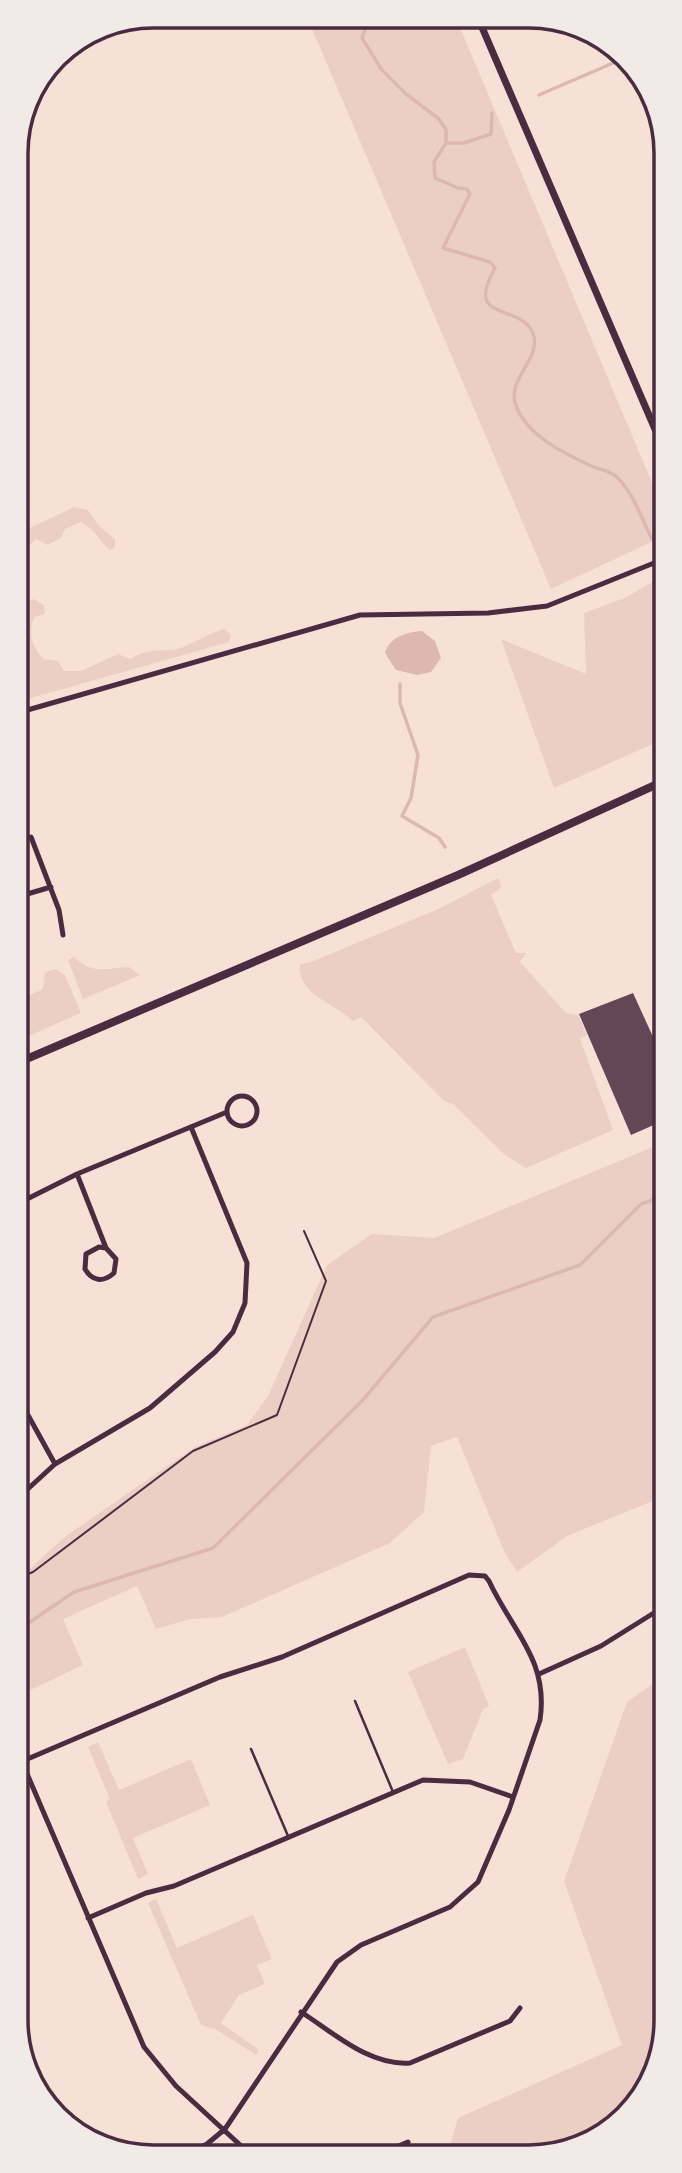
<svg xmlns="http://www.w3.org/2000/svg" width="682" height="2173" font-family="Figtree,sans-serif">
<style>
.green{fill:#ebcfc5}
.water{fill:#dcb8b0}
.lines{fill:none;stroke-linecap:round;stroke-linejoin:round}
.stream{stroke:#dcb8b0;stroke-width:3.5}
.building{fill:#644757}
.path{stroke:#4a2c40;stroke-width:2}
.service{stroke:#4a2c40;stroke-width:2.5}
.minor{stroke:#4a2c40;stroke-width:5}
.secondary{stroke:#4a2c40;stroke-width:7}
.primary{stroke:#4a2c40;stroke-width:8}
.rim{fill:none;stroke:#4a2c40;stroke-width:3.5}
</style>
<rect width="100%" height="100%" fill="#f7e1d7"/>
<path class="green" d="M 307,17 L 456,18 L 664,511 L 664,536 L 551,589 Z
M 74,507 L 88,510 L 99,526 L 115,539 L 115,548 L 109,550 L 92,530 L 81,522 L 65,529 L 61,538 L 47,545 L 36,539 L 17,558 L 17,534 Z
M 664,575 L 664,739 L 554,788 L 501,639 L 586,674 L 584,613 L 627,597 Z
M 34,599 L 44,605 L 45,614 L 34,617 C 28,634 32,646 43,659 L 58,661 L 64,671 L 81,671 L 118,654 L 130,659 C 153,645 168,654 183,647 C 197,641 208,634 224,629 L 231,635 L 229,642 L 17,702 L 17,606 Z
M 498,878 L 502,887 L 491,895 L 516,953 L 526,953 L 520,962 L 566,1013 L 578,1015 L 587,1035 L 580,1039 L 613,1130 L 526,1168 L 505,1155 L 453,1104 L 444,1101 L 361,1017 L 353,1021 C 335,1004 295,993 300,964 L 311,962 L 438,909 Z
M 74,957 C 93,975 106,968 129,967 L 140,975 L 83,999 L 68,960 Z
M 56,969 L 65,975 L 81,1013 L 17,1041 L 17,1001 L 43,989 L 45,972 Z
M 665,1142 L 665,1496 L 567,1536 L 517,1572 L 504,1551 L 457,1437 L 431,1446 L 424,1512 L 390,1543 L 222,1617 L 190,1619 L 156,1629 L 137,1586 L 63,1619 L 83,1665 L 18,1696 L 18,1574 L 27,1571 L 66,1536 L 195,1447 L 247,1425 L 268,1396 L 327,1265 L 372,1234 L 434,1238 Z
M 465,1647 L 489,1706 L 483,1709 L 463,1759 L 448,1764 L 408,1672 Z
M 666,1675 L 666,2028 L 632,2111 L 555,2155 L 447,2155 L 458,2118 L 622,2045 L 564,1881 L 627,1702 Z
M 98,1742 L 119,1790 L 191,1759 L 210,1805 L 133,1838 L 148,1874 L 138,1879 L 106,1802 L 110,1799 L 88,1747 Z
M 156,1899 L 177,1948 L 253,1915 L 272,1959 L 257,1965 L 265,1984 L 239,1995 L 221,2023 L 259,2050 L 256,2055 L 217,2030 L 201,2025 L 148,1903 Z"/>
<path class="water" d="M 422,631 L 435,641 L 441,658 L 431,672 L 417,675 L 396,670 L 385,653 C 389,637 407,632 422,631 Z"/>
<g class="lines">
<path class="stream" d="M 363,17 L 366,27 L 362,38 L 381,69 L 406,94 L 439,119 L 446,130 L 446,143 L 434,162 L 435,178 L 458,188 L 467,189 L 470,194 L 443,248 L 490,262 L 495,268 C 464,322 517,303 532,331 C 545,357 505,378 516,406 C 527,435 563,453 589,465 C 598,469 612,471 618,478 C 635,496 641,518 652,539
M 539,95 L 627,57
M 446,143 L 464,143 L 491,134 L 492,113
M 400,684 L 400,703 L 418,755 L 411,798 L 402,816 L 439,838 L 445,847
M 30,1622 L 74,1592 L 213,1548 L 362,1401 L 433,1317 L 580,1265 L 641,1204 L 665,1196"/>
</g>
<path class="building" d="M 633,993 L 654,1039 L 658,1037 L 662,1047 L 660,1048 L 665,1060 L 665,1120 L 631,1135 L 579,1014 Z"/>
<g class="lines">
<path class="path" d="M 18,1578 L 33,1572 L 193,1451 L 277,1415 L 326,1281 L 304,1231"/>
<path class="service" d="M 355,1701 L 393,1792
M 251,1749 L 288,1836"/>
<path class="minor" d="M 17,713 L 360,615 L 488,613 L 547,606 L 664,559
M 31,837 L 59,910 L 63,935
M 17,897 L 51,887
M227 1111a15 15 0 1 1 30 0a15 15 0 1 1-30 0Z
M 77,1174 L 106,1248 L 116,1259 L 114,1273 C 103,1283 92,1281 85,1269 L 86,1254 L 99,1247 L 106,1248
M 17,1204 L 77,1174 L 227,1112
M 18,1397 L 55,1464
M 18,1498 L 55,1464 L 150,1408 L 215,1352 L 233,1332 L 245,1303 L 247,1263 L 191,1127
M 539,1674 L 601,1646 L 665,1606
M 22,1762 L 144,2047 L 176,2086 L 251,2155
M 18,1763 L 220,1677 L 282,1657 L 469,1575 L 485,1576 L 489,1581 C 512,1631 549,1660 540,1720 L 509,1810 L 478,1882 L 450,1907 L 361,1945 L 337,1962 L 225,2129 L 207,2144 L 185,2155
M 88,1918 L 146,1893 L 174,1886 L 423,1780 L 470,1782 L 513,1797
M 301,2012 C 334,2033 369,2066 410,2063 L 510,2021 L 520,2008
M 377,2155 L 408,2142"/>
<path class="secondary" d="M 478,18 L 664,450"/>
<path class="primary" d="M 17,1063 L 458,875 L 664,781"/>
</g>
<path d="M0 0H682V2173H0ZM153 28H529A125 125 0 0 1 654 153V2020A125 125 0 0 1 529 2145H153A125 125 0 0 1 28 2020V153A125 125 0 0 1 153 28Z" fill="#f1eae7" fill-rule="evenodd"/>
<path class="rim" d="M153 28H529A125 125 0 0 1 654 153V2020A125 125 0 0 1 529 2145H153A125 125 0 0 1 28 2020V153A125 125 0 0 1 153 28Z"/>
</svg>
